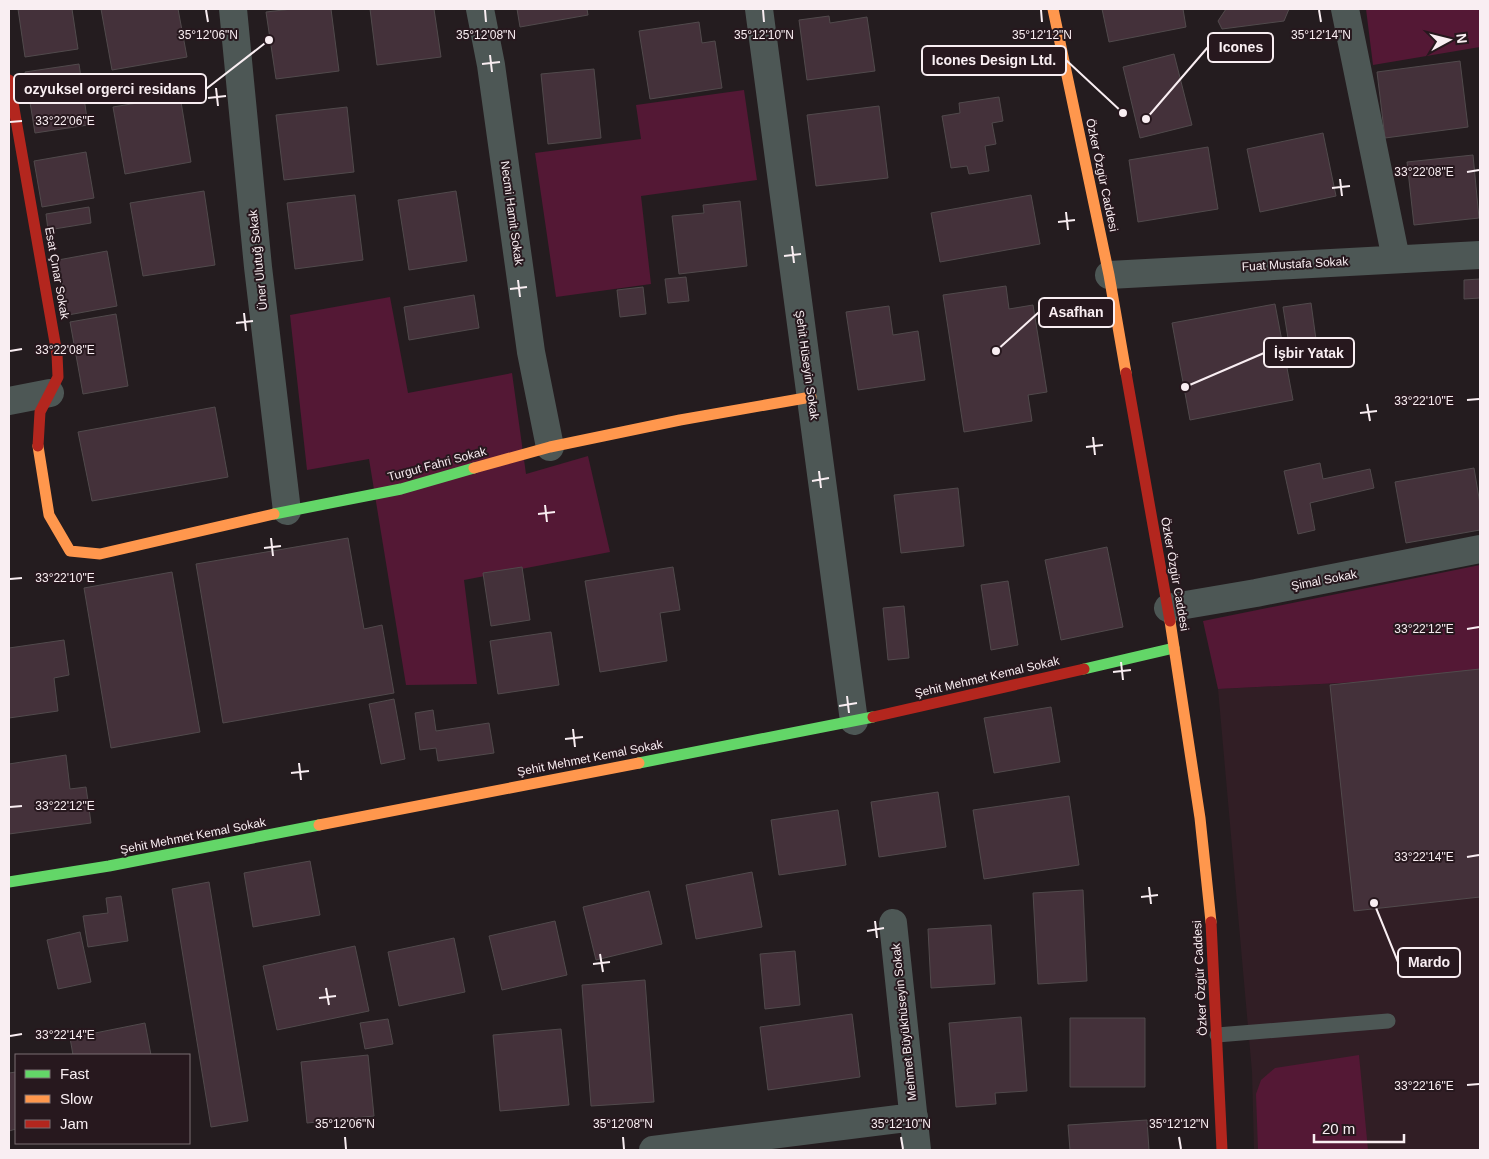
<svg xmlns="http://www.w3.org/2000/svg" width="1489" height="1159" font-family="Helvetica,sans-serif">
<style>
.built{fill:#311e25}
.green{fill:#541835}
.building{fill:#44313a;stroke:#514a4c}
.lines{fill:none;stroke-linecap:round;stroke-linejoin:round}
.lane{stroke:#4d5755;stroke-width:15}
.street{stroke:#4d5755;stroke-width:28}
.fast{stroke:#63d668;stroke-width:11}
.slow{stroke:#ff974d;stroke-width:11}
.jam{stroke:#b3261e;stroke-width:11}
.ticks{fill:none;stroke:#f9eef2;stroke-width:2}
.labels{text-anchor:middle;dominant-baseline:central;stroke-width:4;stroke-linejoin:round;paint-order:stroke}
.street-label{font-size:12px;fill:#f9eef2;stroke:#27181e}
.ticks-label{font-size:12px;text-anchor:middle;fill:#f9eef2;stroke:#27181e;stroke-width:4;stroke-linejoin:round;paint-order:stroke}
.leader{fill:none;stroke:#f9eef2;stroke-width:2}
.callout-dot{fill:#f9eef2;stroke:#27181e;stroke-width:2}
.callout{fill:#27181e;stroke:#f9eef2;stroke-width:2}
.callout-label{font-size:14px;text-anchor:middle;font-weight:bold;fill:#f9eef2}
</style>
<rect width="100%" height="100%" fill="#241c1f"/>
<path class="built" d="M 1480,676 L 1480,1150 L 1254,1150 L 1252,1072 L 1218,689 Z"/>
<path class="green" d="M 1366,9 L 1480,9 L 1480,49 L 1480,47 L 1373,65 Z
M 744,90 L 757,180 L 641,196 L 651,284 L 556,297 L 535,153 L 641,139 L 636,105 Z
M 390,297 L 408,393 L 512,373 L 526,474 L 588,456 L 610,552 L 464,580 L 477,684 L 406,685 L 369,459 L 307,470 L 290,315 Z
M 1480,565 L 1480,676 L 1218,689 L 1203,621 Z
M 1359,1055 L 1368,1150 L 1258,1150 L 1256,1094 L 1261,1080 L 1275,1068 Z"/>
<path class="building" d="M 18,9 L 72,9 L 78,49 L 25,57 Z
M 101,9 L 178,9 L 187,57 L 112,70 Z
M 292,9 L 331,9 L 339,71 L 276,79 L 266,12 Z
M 370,9 L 434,9 L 441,57 L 377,65 Z
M 517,9 L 587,9 L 588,15 L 520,27 Z
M 1102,9 L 1183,9 L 1186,27 L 1109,42 Z
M 1226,9 L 1289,9 L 1284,21 L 1222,29 L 1218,21 Z
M 829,16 L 830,23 L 867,17 L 875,71 L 807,80 L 799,20 Z
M 699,22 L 702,43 L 715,41 L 722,88 L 650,99 L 639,31 Z
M 1174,54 L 1192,125 L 1140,138 L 1123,67 Z
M 1460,61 L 1468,127 L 1385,138 L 1377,72 Z
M 79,64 L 88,125 L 35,133 L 25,72 Z
M 594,69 L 601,138 L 548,144 L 541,74 Z
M 180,96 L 191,162 L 125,174 L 113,107 Z
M 999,97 L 1003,121 L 992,123 L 996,144 L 985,146 L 989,171 L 969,174 L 967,166 L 951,168 L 942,116 L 960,113 L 959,103 Z
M 879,106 L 888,178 L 816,186 L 807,115 Z
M 347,107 L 354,172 L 284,180 L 276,115 Z
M 1323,133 L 1336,196 L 1260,212 L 1247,149 Z
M 1208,147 L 1218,209 L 1138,222 L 1129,160 Z
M 86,152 L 94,198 L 42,207 L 34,161 Z
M 1473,155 L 1479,218 L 1414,225 L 1407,162 Z
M 204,191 L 215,265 L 143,276 L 130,203 Z
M 456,191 L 467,261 L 409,270 L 398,200 Z
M 355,195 L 363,260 L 295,269 L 287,203 Z
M 1031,195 L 1040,244 L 940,262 L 931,213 Z
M 740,201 L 747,266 L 679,274 L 672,216 L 704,213 L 703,205 Z
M 89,207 L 91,223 L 48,230 L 46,214 Z
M 107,251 L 117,306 L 68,315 L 58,260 Z
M 686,277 L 689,301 L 668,303 L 665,279 Z
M 1480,279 L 1480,298 L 1464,299 L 1464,280 Z
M 1006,286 L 1009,309 L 1033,305 L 1047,392 L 1028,395 L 1032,421 L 964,432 L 943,295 Z
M 643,287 L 646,314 L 620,317 L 617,290 Z
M 474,295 L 479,328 L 409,340 L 404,307 Z
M 1311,303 L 1318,354 L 1291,357 L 1283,307 Z
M 1275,304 L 1293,400 L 1190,420 L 1172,323 Z
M 889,306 L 893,335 L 918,331 L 925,380 L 858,390 L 846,312 Z
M 116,314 L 128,386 L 83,394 L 70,322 Z
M 215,407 L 228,477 L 92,501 L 78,432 Z
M 1320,463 L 1323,479 L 1370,469 L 1374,488 L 1310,503 L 1315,530 L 1298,534 L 1284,471 Z
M 1474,468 L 1480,504 L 1480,530 L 1406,543 L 1395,482 Z
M 958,488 L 964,546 L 901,553 L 894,495 Z
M 348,538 L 364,629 L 382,625 L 394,693 L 223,723 L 196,564 Z
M 1107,547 L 1123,627 L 1061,640 L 1045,560 Z
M 522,567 L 530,620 L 491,626 L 483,573 Z
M 673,567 L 680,610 L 660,613 L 667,661 L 600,672 L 585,581 Z
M 172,572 L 200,732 L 111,748 L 84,588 Z
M 1008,581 L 1018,645 L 991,650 L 981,585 Z
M 904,606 L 909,658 L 888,660 L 883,608 Z
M 551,632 L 559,685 L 498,694 L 490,641 Z
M 64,640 L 69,675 L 54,678 L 58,711 L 9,718 L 9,648 Z
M 1480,669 L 1480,897 L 1354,911 L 1330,685 Z
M 394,699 L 405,759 L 381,764 L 369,704 Z
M 1051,707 L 1060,762 L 994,773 L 984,718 Z
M 433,710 L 436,731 L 489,723 L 494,753 L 438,761 L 436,748 L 420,750 L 415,713 Z
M 66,755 L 70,789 L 86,787 L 91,823 L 9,834 L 9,764 Z
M 938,792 L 946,847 L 879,857 L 871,802 Z
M 1069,796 L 1079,865 L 984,879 L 973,810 Z
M 838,810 L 846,865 L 779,875 L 771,820 Z
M 310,861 L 320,915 L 253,927 L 244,873 Z
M 752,872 L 762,927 L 696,939 L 686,885 Z
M 209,882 L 248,1121 L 211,1127 L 172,889 Z
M 1083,890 L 1087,981 L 1038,984 L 1033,893 Z
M 649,891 L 662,944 L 596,960 L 583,907 Z
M 121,896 L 128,941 L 88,947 L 83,916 L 108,913 L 106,898 Z
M 555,921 L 567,975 L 502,990 L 489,936 Z
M 991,925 L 995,984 L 931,988 L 928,929 Z
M 80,932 L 91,982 L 58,989 L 47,940 Z
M 454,938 L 465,992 L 399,1006 L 388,952 Z
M 355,946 L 369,1011 L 277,1030 L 263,966 Z
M 795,951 L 800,1005 L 765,1009 L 760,954 Z
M 645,980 L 654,1102 L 591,1106 L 582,985 Z
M 852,1014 L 860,1077 L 768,1090 L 760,1027 Z
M 1021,1017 L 1027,1091 L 995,1093 L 996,1104 L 956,1107 L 949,1023 Z
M 1070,1018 L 1145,1018 L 1145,1087 L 1070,1087 Z
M 388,1019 L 393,1044 L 365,1049 L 360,1023 Z
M 145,1023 L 151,1055 L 73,1055 L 70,1038 Z
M 561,1029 L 569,1105 L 500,1111 L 493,1035 Z
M 368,1055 L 374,1116 L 307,1123 L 301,1062 Z
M 16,1072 L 16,1129 L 9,1131 L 9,1073 Z
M 1147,1120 L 1149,1150 L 1070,1150 L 1068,1125 Z"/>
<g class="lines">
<path class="lane" d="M 1217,1035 L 1388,1021"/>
<path class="street" d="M 233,9 L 258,267 L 287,511
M 480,9 L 491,65 L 531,352 L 550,447
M 759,9 L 854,721
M 1345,9 L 1396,259
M 1109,275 L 1480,255
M 9,401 L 50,393
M 1168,608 L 1256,593 L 1480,549
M 893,923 L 917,1150
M 653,1150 L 914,1117"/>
<path class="fast" d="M 274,514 L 401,489 L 474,468
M 1084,669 L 1174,648
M 639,763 L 873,717
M 9,882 L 109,866 L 319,825"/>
<path class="slow" d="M 1053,9 L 1109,275 L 1126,373
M 38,446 L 49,515 L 70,551 L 100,554 L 274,514
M 474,468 L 550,447 L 680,420 L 811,397
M 1170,621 L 1200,818 L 1211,922
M 319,825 L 639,763"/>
<path class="jam" d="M 9,80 L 57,354 L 58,377 L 40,412 L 38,446
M 1126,373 L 1170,621
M 873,717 L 1084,669
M 1211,922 L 1222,1150"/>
</g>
<path class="ticks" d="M 206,10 L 208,22M 485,10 L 486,22M 763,10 L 764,22M 1041,10 L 1042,22M 1319,10 L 1321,22M 490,55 L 492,72M 482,64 L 500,62M 216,88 L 218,106M 208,98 L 226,96M 10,122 L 22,121M 1467,172 L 1479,170M 1340,179 L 1342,196M 1332,188 L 1350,186M 1066,212 L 1068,230M 1058,222 L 1075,220M 792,246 L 794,263M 784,256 L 801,254M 518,280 L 520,297M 510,289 L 527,287M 244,313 L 246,331M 236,323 L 253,321M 10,351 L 22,349M 1467,400 L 1479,399M 1367,404 L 1370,421M 1360,413 L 1377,411M 1093,437 L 1095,455M 1086,447 L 1103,445M 819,471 L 821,488M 812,481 L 829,478M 545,505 L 547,522M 538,514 L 555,512M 271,538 L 273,556M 264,548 L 281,546M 10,579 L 22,578M 1467,629 L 1479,627M 1121,662 L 1123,680M 1113,672 L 1131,670M 847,696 L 849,713M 839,706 L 857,703M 573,729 L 575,747M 565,739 L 583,737M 299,763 L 301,780M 291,773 L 309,771M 10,807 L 22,806M 1467,857 L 1479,855M 1149,887 L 1151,904M 1141,897 L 1158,895M 875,921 L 877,938M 867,931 L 884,928M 600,954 L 603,972M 593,964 L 610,962M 326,988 L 329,1005M 319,998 L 336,996M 10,1036 L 22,1034M 1467,1085 L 1479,1084M 345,1137 L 346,1149M 623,1137 L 624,1149M 901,1137 L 903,1149M 1179,1137 L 1181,1149"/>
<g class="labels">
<g class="street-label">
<text transform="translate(1102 175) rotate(78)">Özker Özgür Caddesi</text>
<text transform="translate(512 213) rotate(82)">Necmi Hamit Sokak</text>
<text transform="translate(258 260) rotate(-96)">Üner Ulutuğ Sokak</text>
<text transform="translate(1295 264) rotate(-3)">Fuat Mustafa Sokak</text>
<text transform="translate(57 273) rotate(80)">Esat Çınar Sokak</text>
<text transform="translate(807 365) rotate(82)">Şehit Hüseyin Sokak</text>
<text transform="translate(437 464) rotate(-15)">Turgut Fahri Sokak</text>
<text transform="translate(1175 574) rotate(80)">Özker Özgür Caddesi</text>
<text transform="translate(1324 580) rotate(-11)">Şimal Sokak</text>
<text transform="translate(987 677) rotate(-13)">Şehit Mehmet Kemal Sokak</text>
<text transform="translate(590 758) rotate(-11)">Şehit Mehmet Kemal Sokak</text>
<text transform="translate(193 836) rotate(-11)">Şehit Mehmet Kemal Sokak</text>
<text transform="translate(1200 978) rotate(-93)">Özker Özgür Caddesi</text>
<text transform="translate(904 1022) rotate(-96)">Mehmet Büyükhüseyin Sokak</text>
</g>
</g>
<g class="ticks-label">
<text x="208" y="39">35°12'06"N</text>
<text x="486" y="39">35°12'08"N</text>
<text x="764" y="39">35°12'10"N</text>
<text x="1042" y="39">35°12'12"N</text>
<text x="1321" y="39">35°12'14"N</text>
<text x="65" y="125">33°22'06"E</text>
<text x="1424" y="176">33°22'08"E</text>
<text x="65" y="354">33°22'08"E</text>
<text x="1424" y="405">33°22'10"E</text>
<text x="65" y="582">33°22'10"E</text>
<text x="1424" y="633">33°22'12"E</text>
<text x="65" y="810">33°22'12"E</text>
<text x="1424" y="861">33°22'14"E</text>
<text x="65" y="1039">33°22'14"E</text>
<text x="1424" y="1090">33°22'16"E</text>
<text x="345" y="1128">35°12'06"N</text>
<text x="623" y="1128">35°12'08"N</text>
<text x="901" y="1128">35°12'10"N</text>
<text x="1179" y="1128">35°12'12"N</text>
</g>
<path class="leader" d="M1146 119L1208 47M1123 113L1066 60M269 40L206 89M996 351L1039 312M1185 387L1264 353M1374 903L1398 962"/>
<g class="callout-dot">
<circle cx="1146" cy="119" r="5"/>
<circle cx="1123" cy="113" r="5"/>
<circle cx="269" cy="40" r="5"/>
<circle cx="996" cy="351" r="5"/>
<circle cx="1185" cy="387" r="5"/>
<circle cx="1374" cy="903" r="5"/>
</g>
<g class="callout">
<rect x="1208" y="33" width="65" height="29" rx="5"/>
<rect x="922" y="46" width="144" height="29" rx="5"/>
<rect x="14" y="74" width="192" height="29" rx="5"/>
<rect x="1039" y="298" width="75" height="29" rx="5"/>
<rect x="1264" y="338" width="90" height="29" rx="5"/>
<rect x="1398" y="948" width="62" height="29" rx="5"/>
</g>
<g class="callout-label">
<text x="1241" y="52">Icones</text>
<text x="994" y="65">Icones Design Ltd.</text>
<text x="110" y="94">ozyuksel orgerci residans</text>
<text x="1076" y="317">Asafhan</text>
<text x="1309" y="358">İşbir Yatak</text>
<text x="1429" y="967">Mardo</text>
</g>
<rect width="1489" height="1159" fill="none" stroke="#f9eef2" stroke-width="20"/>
<rect x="15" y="1054" width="175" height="90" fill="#27181e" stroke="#7b6e73"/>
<rect x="25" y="1070" width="25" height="8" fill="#63d668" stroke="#7b6e73"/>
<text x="60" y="1079" font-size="15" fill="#f9eef2">Fast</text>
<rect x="25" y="1095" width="25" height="8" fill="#ff974d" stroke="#7b6e73"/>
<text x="60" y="1104" font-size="15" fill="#f9eef2">Slow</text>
<rect x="25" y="1120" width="25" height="8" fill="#b3261e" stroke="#7b6e73"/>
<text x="60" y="1129" font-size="15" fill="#f9eef2">Jam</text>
<g transform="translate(1449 40) rotate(83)" stroke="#27181e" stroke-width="4" paint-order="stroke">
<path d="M0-4L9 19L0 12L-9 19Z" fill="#f9eef2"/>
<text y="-8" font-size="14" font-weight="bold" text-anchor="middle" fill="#f9eef2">N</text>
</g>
<path d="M1314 1134v8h90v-8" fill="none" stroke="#f9eef2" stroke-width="2.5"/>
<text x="1322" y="1134" font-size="15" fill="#f9eef2" stroke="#27181e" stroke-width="4" paint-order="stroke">20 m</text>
</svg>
